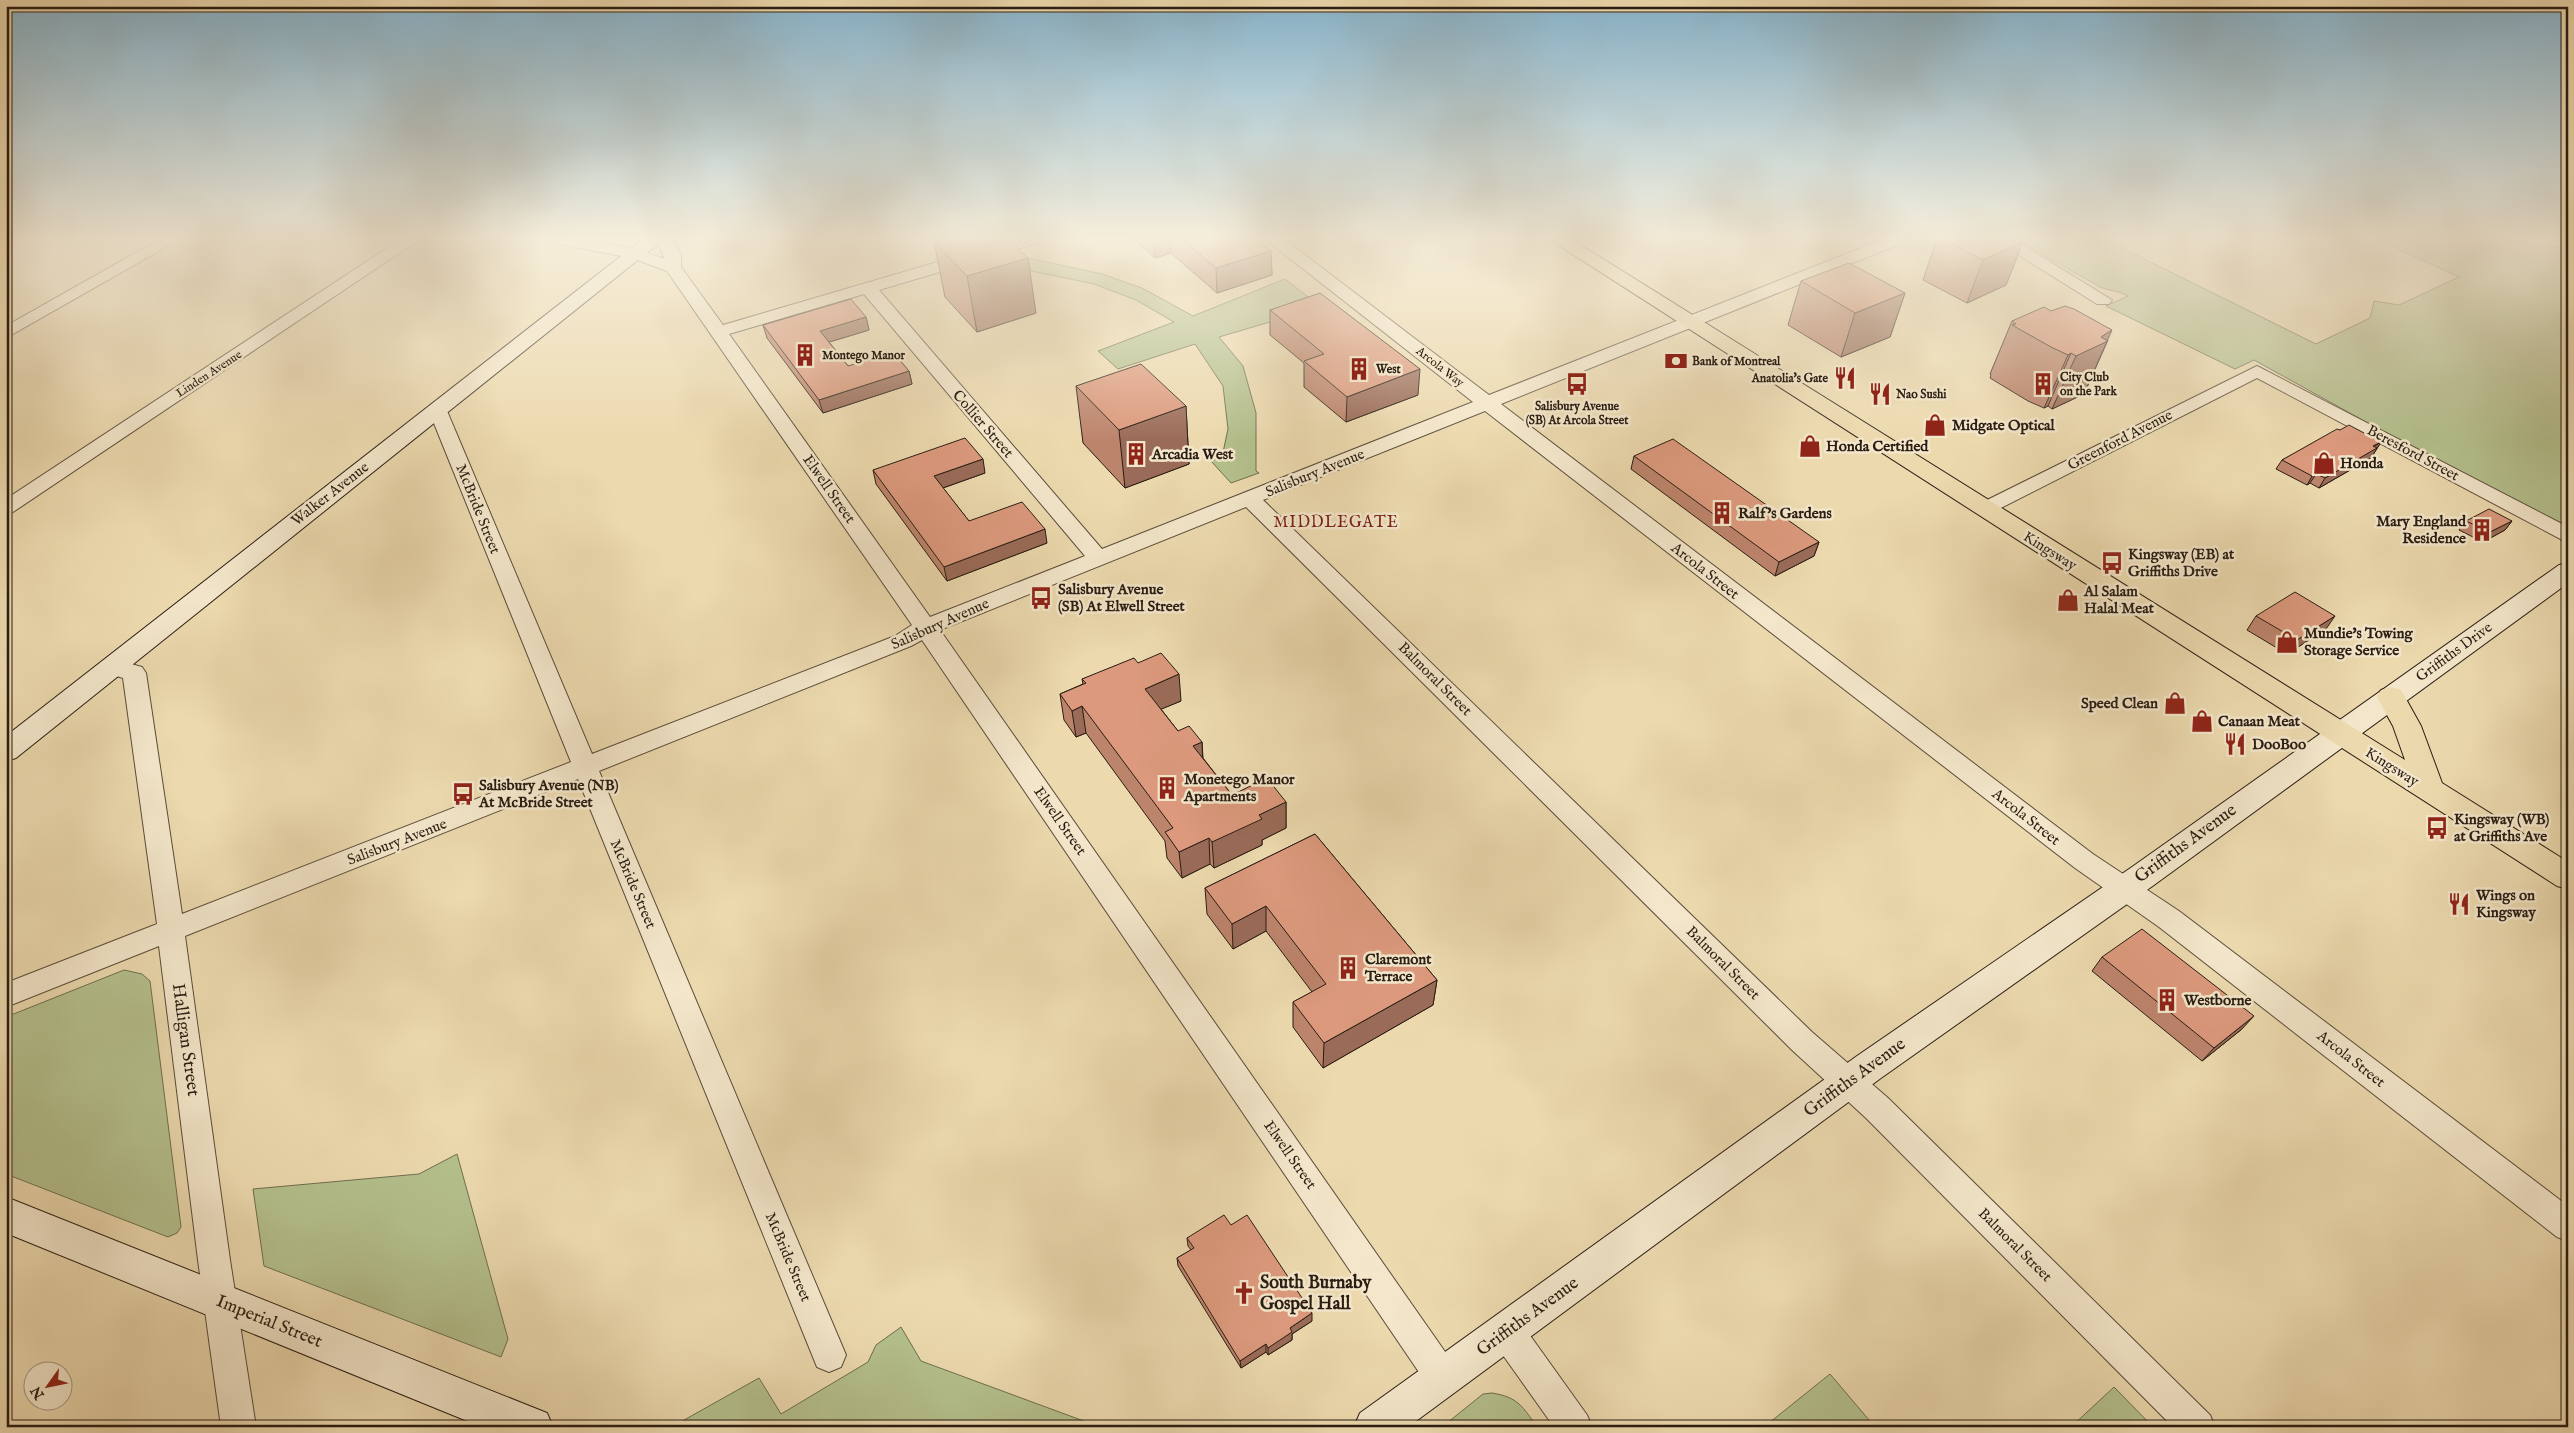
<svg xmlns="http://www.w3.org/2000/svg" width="2574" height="1433" font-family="'IM FELL English',serif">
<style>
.green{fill:#b4c08d;stroke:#6e6e50}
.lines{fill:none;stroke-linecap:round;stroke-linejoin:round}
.street-casing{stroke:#5a4c3a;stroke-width:2}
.secondary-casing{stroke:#291d13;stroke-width:2}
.primary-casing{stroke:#291d13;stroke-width:2}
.street{fill:#f3e6ca;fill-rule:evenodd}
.secondary{fill:#f3e6ca;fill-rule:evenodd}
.primary{fill:#ecd9ae;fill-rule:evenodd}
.wall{fill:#bd846c;stroke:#291d13}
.shaded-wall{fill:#9a6b58;stroke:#291d13}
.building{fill:#dc997d;stroke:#291d13}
.labels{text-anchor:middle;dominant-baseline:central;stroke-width:5;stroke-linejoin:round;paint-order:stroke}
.far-poi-label{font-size:12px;font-weight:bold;fill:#291d13;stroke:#f3e6ca;text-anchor:start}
.far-street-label{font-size:12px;fill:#291d13;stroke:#f3e6ca}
.street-label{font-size:15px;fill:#291d13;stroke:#f3e6ca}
.poi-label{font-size:15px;font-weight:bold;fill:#291d13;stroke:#f3e6ca;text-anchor:start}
.neighbourhood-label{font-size:16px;letter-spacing:1px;fill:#7a1f14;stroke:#f3e6ca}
.near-street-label{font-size:18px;fill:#291d13;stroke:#f3e6ca}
.near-poi-label{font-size:18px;font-weight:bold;fill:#291d13;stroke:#f3e6ca;text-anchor:start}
</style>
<rect width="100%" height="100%" fill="#ecd9ae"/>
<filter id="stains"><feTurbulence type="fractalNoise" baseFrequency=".004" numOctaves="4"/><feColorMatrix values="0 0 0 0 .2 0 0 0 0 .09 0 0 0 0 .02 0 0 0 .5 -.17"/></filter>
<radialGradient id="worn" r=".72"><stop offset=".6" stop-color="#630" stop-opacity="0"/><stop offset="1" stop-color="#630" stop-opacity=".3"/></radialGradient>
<path class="green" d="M 2016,239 L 2104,239 L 2316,344 L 2370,318 L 2374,301 L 2399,305 L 2459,277 L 2376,239 L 2487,239 L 2568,249 L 2568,523 L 2555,522 L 2538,517 L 2254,360 L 2235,369 L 2106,306 L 2128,296 C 2117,290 2109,291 2100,287 Z
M 1016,247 L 1028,258 L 1102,274 L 1142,288 L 1193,316 L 1285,279 L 1321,307 L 1219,337 L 1243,366 L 1256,413 L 1256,471 L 1259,473 L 1231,483 L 1211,461 L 1222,457 L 1228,429 L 1223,386 L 1195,344 L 1118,369 L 1098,351 L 1174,322 L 1136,300 L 1094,284 L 1026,270 Z
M 124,970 L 142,974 L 150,981 L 181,1227 L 177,1233 L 168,1237 L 6,1174 L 6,1017 Z
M 457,1154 L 508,1339 L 501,1357 L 264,1266 L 253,1189 L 419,1174 Z
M 901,1327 L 921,1361 L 1100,1427 L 684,1427 L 677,1424 L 759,1378 L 781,1414 L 868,1362 L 876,1345 Z
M 1830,1374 L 1875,1427 L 1764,1427 Z
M 2114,1387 L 2153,1427 L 2071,1427 Z
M 1492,1393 C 1518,1397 1523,1407 1537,1427 L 1442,1427 L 1483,1394 Z"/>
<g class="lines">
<defs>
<path id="street" d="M 160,239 L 180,239 L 6,338 L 6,326 Z
M 401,239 L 420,239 L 13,512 L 6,514 L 6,499 Z
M 551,239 C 591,239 627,245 665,259 L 656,239 L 672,239 L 681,255 L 681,267 L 723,325 L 1016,239 L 1043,239 L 1041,242 L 879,290 L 1102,549 L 1473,402 L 1265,239 L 1284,239 L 1489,395 L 1884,239 L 1907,239 L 1905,242 L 1501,404 L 2093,854 L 2179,911 L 2568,1206 L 2568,1241 L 2557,1237 L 2159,927 L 2075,868 L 1485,411 L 1263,500 L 1812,1032 L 1888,1098 L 2210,1415 L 2215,1427 L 2173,1427 L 1866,1118 L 1792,1050 L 1246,507 L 940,630 L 1455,1366 L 1460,1378 L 1455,1390 L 1443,1395 L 1431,1390 L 922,640 L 911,646 L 599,771 L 846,1355 L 841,1367 L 829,1372 L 817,1367 L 578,779 L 185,936 L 230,1260 L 256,1427 L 221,1427 L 198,1260 L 159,946 L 6,1007 L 6,983 L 157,924 L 123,678 L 107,673 L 104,667 L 107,661 C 119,658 130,664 142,667 L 146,673 L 182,914 L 571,762 L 429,411 L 431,407 L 445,407 L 447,411 L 592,754 L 895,636 L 912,625 L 667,271 L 632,258 L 559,244 ZM 864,294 L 1085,556 L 930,617 L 729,334 Z
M 1993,239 L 2013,239 L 2112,300 L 2109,304 L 2097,304 Z
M 2257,366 L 2568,527 L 2568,543 L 2257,378 L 1991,513 L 1984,515 L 1977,513 L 1974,509 L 1977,505 Z
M 1507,1315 L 1519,1320 L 1587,1415 L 1592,1427 L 1554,1427 L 1495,1344 L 1490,1332 L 1495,1320 Z"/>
<path id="secondary" d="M 643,239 L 664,239 L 16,758 L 6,761 L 6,736 Z
M 2568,563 L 2568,583 L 2154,885 L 1881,1078 L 1408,1427 L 1354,1427 L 1360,1413 L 1857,1056 L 2132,867 L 2559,565 Z
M 6,1197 L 547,1413 L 553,1427 L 482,1427 L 6,1233 Z"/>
<path id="primary" d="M 1549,239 L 1571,239 L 2405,760 L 2393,726 L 2377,697 L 2381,690 L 2391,687 L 2401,690 L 2421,726 L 2442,783 L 2568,862 L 2568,889 L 2557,886 Z"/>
</defs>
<use href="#street" class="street-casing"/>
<use href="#secondary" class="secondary-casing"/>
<use href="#primary" class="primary-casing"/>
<use href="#street" class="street"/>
<use href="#secondary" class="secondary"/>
<use href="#primary" class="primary"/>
</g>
<path class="wall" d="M 1134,239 L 1257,239 L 1271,251 L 1272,275 L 1217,293 L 1171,253 L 1155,258 Z
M 1937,239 L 2017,239 L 2023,242 L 2006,285 L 1967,303 L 1923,280 Z
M 934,242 L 1036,313 L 977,332 L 945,297 Z
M 1801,281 L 1905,293 L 1890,337 L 1841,357 L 1788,325 Z
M 1270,310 L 1418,395 L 1346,422 L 1304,387 L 1304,363 L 1270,335 Z
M 866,317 L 869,330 L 829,342 L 848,366 L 909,371 L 912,384 L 823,413 L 767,338 L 763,325 Z
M 2012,321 L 2108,340 L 2084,394 L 2052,409 L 2048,406 L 2044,408 L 2028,401 L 1990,378 L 1991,375 L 1990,374 Z
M 1076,386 L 1186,406 L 1189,464 L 1125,488 L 1083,443 Z
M 2340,430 L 2381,442 L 2371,458 L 2319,488 L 2310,483 L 2307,485 L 2276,469 L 2282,460 Z
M 1634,456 L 1819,542 L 1814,556 L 1775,576 L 1631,469 Z
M 873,470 L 985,473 L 943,488 L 969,521 L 1047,543 L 947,581 L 876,484 Z
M 2466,521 L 2512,521 L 2505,530 L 2483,542 L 2459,530 Z
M 2256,616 L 2326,629 L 2287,654 L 2247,630 Z
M 1138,663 L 1181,701 L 1161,709 L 1178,731 L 1202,742 L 1203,758 L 1232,795 L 1286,802 L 1286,828 L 1262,840 L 1262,845 L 1214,868 L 1210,864 L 1182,878 L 1167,858 L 1165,841 L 1086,733 L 1076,737 L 1064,720 L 1060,694 L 1083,684 L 1082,679 Z
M 1315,834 L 1437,980 L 1433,1005 L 1323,1068 L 1293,1027 L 1293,1002 L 1312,992 L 1266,931 L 1233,949 L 1207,914 L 1205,888 Z
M 2102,957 L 2242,1029 L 2202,1061 L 2092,971 Z
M 1231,1225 L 1312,1321 L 1292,1334 L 1292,1340 L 1268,1355 L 1266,1352 L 1241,1368 L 1178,1266 L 1177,1258 L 1191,1250 L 1188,1246 L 1187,1238 Z"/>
<path class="shaded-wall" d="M 1154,239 L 1170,239 L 1171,253 L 1155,258 Z
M 2023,242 L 2006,285 L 1967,303 L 1983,260 Z
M 1271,251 L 1272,275 L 1217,293 L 1216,268 Z
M 1028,258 L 1036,313 L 977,332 L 967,276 Z
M 1905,293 L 1890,337 L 1841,357 L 1855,313 Z
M 866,317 L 869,330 L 823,344 L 820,331 Z
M 2112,330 L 2084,394 L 2052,409 L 2076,356 L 2101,337 Z
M 2071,353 L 2048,406 L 2044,408 L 2068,355 Z
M 1420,369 L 1418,395 L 1346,422 L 1347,397 Z
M 909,371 L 912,384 L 823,413 L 819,400 Z
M 1186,406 L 1189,464 L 1125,488 L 1119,430 Z
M 2381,442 L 2371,458 L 2319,488 L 2325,478 Z
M 983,459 L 985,473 L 937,490 L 934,476 Z
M 2316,474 L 2310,483 L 2307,485 L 2312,476 Z
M 2512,521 L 2505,530 L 2483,542 L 2490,532 Z
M 1045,529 L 1047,543 L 947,581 L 944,567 Z
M 1819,542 L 1814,556 L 1775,576 L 1779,562 Z
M 2335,616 L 2326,629 L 2287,654 L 2297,640 Z
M 1179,674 L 1181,701 L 1147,715 L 1145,689 Z
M 1082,706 L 1086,733 L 1076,737 L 1072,711 Z
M 1202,742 L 1203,768 L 1193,746 Z
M 1286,802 L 1286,828 L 1262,840 L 1262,845 L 1214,868 L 1212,842 L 1259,815 Z
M 1209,838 L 1210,864 L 1182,878 L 1179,852 Z
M 1266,906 L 1266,931 L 1233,949 L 1232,924 Z
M 1437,980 L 1433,1005 L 1323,1068 L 1324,1043 Z
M 2254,1016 L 2242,1029 L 2202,1061 L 2214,1048 Z
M 1312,1313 L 1312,1321 L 1292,1334 L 1292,1340 L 1268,1355 L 1268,1348 L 1290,1328 Z
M 1266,1344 L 1266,1352 L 1241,1368 L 1240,1361 Z"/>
<path class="building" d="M 945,239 L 1008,239 L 1028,258 L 967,276 L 934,242 Z
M 1182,239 L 1257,239 L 1271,251 L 1216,268 Z
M 1943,239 L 2017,239 L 2023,242 L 1983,260 Z
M 1849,263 L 1905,293 L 1855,313 L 1801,281 Z
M 1320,293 L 1420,369 L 1347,397 L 1304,361 L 1324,354 L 1270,310 Z
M 851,299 L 866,317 L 820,331 L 848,366 L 893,352 L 909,371 L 819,400 L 763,325 Z
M 2065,306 L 2074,309 L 2112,330 L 2101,337 L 2108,341 L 2076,356 L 2071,353 L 2068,355 L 2051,347 L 2012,325 L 2016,324 L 2012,321 L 2044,307 L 2051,311 Z
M 1141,364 L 1186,406 L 1119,430 L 1076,386 Z
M 2349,425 L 2381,442 L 2373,446 L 2377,448 L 2325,478 L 2316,474 L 2312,476 L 2282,460 L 2337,429 L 2340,430 Z
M 965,438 L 983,459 L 934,476 L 969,521 L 1022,502 L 1045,529 L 944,567 L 873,470 Z
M 1673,439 L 1819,542 L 1779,562 L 1634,456 Z
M 2489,509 L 2512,521 L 2490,532 L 2466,521 Z
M 2295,592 L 2335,616 L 2297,640 L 2256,616 Z
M 1161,653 L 1179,674 L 1145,689 L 1178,731 L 1189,726 L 1202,742 L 1193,746 L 1232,795 L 1267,778 L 1286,802 L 1259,815 L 1262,819 L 1212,842 L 1209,838 L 1179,852 L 1165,832 L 1173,828 L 1082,706 L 1072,711 L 1060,694 L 1086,683 L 1082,679 L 1134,658 L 1138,663 Z
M 1315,834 L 1437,980 L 1324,1043 L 1293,1002 L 1326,984 L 1266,906 L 1232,924 L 1205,888 Z
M 2142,929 L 2254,1016 L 2214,1048 L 2102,957 Z
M 1224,1215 L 1231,1225 L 1247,1215 L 1312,1313 L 1290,1328 L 1292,1332 L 1268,1348 L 1266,1344 L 1240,1361 L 1177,1258 L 1194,1248 L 1187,1238 Z"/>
<linearGradient id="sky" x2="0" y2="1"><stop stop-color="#88b6cf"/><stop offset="0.54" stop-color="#f6eedb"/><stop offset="1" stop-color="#f6eedb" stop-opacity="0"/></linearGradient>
<rect width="2574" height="440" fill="url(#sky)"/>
<defs>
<symbol id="building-bare" viewBox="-9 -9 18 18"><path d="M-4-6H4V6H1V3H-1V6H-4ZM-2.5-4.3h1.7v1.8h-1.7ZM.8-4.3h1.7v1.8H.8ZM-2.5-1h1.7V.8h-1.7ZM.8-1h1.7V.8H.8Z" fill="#8f2418" stroke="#f3e6ca" stroke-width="2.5" paint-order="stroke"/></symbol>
<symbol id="bank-bare" viewBox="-9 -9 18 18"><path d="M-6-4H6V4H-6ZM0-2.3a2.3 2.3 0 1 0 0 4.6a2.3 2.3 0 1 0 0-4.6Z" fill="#8f2418" stroke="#f3e6ca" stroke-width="2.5" paint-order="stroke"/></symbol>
<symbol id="restaurant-bare" viewBox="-9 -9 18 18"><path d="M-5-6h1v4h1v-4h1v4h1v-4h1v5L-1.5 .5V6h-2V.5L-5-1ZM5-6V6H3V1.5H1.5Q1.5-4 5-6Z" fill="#8f2418" stroke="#f3e6ca" stroke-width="2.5" paint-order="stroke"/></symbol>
<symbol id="bus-bare" viewBox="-9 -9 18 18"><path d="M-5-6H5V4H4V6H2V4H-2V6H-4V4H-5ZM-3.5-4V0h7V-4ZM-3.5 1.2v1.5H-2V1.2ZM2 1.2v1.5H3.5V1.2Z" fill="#8f2418" stroke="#f3e6ca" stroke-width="2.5" paint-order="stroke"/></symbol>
<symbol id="shop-bare" viewBox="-9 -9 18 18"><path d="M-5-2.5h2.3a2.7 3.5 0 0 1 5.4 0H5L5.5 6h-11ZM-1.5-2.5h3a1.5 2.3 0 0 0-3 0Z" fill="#8f2418" stroke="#f3e6ca" stroke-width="2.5" paint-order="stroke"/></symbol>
<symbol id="church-bare" viewBox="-9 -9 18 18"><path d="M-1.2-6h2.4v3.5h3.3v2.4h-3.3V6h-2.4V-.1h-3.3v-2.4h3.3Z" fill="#8f2418" stroke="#f3e6ca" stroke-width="2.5" paint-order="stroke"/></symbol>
</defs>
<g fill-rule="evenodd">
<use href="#building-bare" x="789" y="339" width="32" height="32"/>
<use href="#bank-bare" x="1660" y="345" width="32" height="32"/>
<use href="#building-bare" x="1343" y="353" width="32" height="32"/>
<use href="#restaurant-bare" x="1829" y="362" width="32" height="32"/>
<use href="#bus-bare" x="1561" y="368" width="32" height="32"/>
<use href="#building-bare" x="2027" y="368" width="32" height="32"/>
<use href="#restaurant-bare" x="1864" y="378" width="32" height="32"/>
<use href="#shop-bare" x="1919" y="409" width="32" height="32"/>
<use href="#shop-bare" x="1794" y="430" width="32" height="32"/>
<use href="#building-bare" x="1120" y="438" width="32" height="32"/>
<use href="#shop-bare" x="2308" y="447" width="32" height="32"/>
<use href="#building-bare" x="1706" y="497" width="32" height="32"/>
<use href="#building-bare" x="2466" y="514" width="32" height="32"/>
<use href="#bus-bare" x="2096" y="547" width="32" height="32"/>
<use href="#bus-bare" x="1025" y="582" width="32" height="32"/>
<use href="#shop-bare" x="2052" y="584" width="32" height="32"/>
<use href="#shop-bare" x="2271" y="626" width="32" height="32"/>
<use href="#shop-bare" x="2159" y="687" width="32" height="32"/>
<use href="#shop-bare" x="2186" y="705" width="32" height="32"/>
<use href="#restaurant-bare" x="2219" y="728" width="32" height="32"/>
<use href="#building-bare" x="1151" y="772" width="32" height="32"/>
<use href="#bus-bare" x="447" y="778" width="32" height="32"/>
<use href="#bus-bare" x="2421" y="812" width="32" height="32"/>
<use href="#restaurant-bare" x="2443" y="888" width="32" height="32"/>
<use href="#building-bare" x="1332" y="952" width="32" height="32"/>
<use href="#building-bare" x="2151" y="984" width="32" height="32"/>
<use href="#church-bare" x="1228" y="1277" width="32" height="32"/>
</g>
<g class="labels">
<g class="far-poi-label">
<text x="822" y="355">Montego Manor</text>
<text x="1692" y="361">Bank of Montreal</text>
<text x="1376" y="369">West</text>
<text x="2060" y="377">City Club<tspan x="2060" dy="14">on the Park</tspan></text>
<text x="1828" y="378" text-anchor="end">Anatolia's Gate</text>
<text x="1896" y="394">Nao Sushi</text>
<text x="1577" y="406" text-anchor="middle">Salisbury Avenue<tspan x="1577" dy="14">(SB) At Arcola Street</tspan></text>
</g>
<g class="far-street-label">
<text transform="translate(1440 367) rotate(38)">Arcola Way</text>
<text transform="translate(209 374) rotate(-33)">Linden Avenue</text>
</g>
<g class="street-label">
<text transform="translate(983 424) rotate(49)">Collier Street</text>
<text transform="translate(2120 440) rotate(-27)">Greenford Avenue</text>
<text transform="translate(2413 453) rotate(28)">Beresford Street</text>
<text transform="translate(1315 473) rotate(-22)">Salisbury Avenue</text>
<text transform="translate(829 489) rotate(55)">Elwell Street</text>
<text transform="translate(330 494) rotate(-38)">Walker Avenue</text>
<text transform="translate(478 509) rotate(68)">McBride Street</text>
<text transform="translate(2050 551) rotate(32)">Kingsway</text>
<text transform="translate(1705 571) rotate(38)">Arcola Street</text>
<text transform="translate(940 624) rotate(-24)">Salisbury Avenue</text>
<text transform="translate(2454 652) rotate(-36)">Griffiths Drive</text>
<text transform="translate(1435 679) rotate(45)">Balmoral Street</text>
<text transform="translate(2392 767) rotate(32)">Kingsway</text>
<text transform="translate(2026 817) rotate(38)">Arcola Street</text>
<text transform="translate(1060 821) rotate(55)">Elwell Street</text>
<text transform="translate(397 842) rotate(-21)">Salisbury Avenue</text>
<text transform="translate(633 884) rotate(67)">McBride Street</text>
<text transform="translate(1723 963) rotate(45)">Balmoral Street</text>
<text transform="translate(2351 1059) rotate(38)">Arcola Street</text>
<text transform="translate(1290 1155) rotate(55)">Elwell Street</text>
<text transform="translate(2015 1245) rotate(45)">Balmoral Street</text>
<text transform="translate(788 1257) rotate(67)">McBride Street</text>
</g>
<g class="poi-label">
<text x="1952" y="425">Midgate Optical</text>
<text x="1826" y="446">Honda Certified</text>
<text x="1152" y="454">Arcadia West</text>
<text x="2340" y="463">Honda</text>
<text x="1738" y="513">Ralf's Gardens</text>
<text x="2466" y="521" text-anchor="end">Mary England<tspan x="2466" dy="17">Residence</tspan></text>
<text x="2128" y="554">Kingsway (EB) at<tspan x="2128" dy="17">Griffiths Drive</tspan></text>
<text x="1058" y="589">Salisbury Avenue<tspan x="1058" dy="17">(SB) At Elwell Street</tspan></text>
<text x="2084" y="591">Al Salam<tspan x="2084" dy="17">Halal Meat</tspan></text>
<text x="2304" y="633">Mundie's Towing<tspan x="2304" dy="17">Storage Service</tspan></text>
<text x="2158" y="703" text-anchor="end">Speed Clean</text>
<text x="2218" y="721">Canaan Meat</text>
<text x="2252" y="744">DooBoo</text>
<text x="1184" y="779">Monetego Manor<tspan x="1184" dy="17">Apartments</tspan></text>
<text x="479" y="785">Salisbury Avenue (NB)<tspan x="479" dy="17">At McBride Street</tspan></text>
<text x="2454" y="819">Kingsway (WB)<tspan x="2454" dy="17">at Griffiths Ave</tspan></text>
<text x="2476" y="895">Wings on<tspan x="2476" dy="17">Kingsway</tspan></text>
<text x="1365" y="959">Claremont<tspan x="1365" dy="17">Terrace</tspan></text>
<text x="2184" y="1000">Westborne</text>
</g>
<g class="neighbourhood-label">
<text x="1336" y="523">MIDDLEGATE</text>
</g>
<g class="near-street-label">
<text transform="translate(2186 844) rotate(-36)">Griffiths Avenue</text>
<text transform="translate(185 1040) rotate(82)">Halligan Street</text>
<text transform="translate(1855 1078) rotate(-36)">Griffiths Avenue</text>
<text transform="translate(1528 1317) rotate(-36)">Griffiths Avenue</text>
<text transform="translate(269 1322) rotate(22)">Imperial Street</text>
</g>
<g class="near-poi-label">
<text x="1260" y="1283">South Burnaby<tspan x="1260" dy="21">Gospel Hall</tspan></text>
</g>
</g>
<rect width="2574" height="1433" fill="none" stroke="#ecd9ae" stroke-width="25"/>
<rect x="8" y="8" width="2559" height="1418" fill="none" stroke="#291d13" stroke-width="2.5"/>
<rect x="12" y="12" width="2549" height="1408" fill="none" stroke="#291d13"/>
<g transform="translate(48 1386) rotate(237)"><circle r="24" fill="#f3e6ca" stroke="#a29681"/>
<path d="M0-4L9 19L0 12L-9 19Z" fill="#8f2418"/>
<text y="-8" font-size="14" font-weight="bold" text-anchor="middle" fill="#291d13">N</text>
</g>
<rect width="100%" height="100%" filter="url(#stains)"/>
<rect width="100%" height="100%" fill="url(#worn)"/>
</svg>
